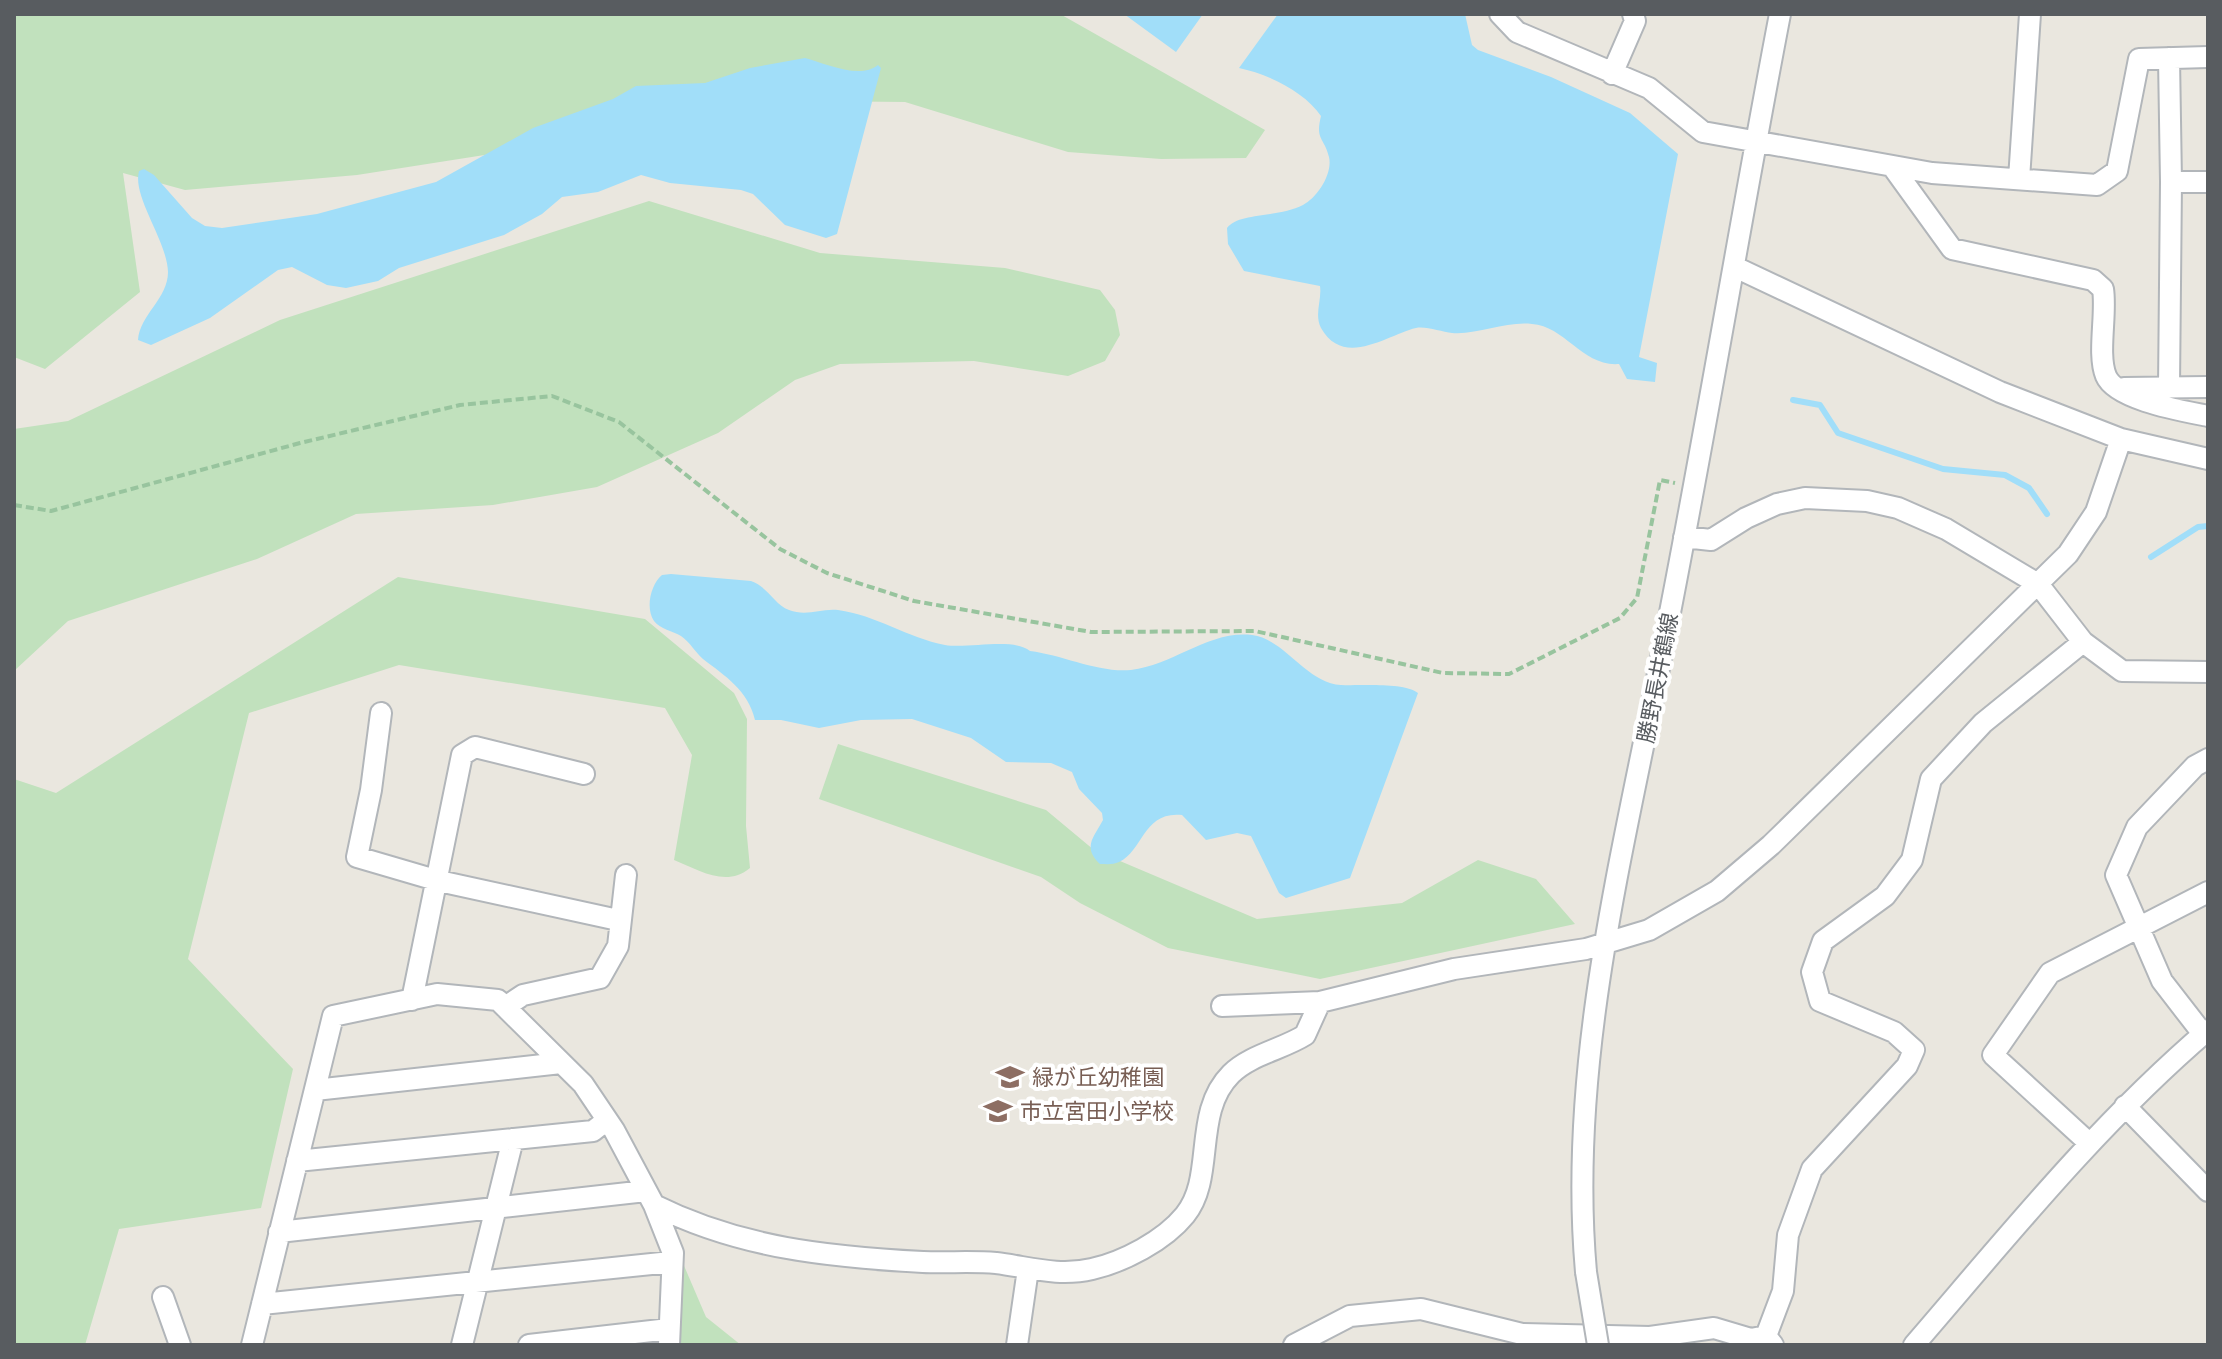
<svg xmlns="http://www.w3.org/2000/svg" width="2222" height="1359" font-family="Roboto,'Noto Sans JP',sans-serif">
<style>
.green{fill:#c1e1bd}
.water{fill:#a1def9}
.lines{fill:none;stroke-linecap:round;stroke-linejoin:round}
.stream{stroke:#a1def9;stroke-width:6}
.minor-casing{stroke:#b2b6ba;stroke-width:24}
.path{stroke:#98c49e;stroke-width:4;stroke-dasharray:8 4;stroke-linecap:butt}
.minor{stroke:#fff;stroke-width:20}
.minor-bridge-casing{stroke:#b2b6ba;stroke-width:24;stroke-linecap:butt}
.minor-bridge{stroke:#fff;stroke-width:20}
.labels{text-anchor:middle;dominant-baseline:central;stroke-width:8;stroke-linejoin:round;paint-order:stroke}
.street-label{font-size:22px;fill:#585c60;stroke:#fff}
.education-label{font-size:22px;fill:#785e54;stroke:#fff;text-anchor:start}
</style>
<rect width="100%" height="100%" fill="#eae7df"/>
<path class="green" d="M 14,14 L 1060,14 L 1265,130 L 1246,158 L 1161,159 L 1068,152 L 905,102 L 711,100 L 568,142 L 357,175 L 185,190 L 123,173 L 140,292 L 45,369 L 14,357 Z
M 649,201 L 820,253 L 1005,268 L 1100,290 L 1115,310 L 1120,335 L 1105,361 L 1068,376 L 974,361 L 840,364 L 795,380 L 718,433 L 597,487 L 493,505 L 356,514 L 257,559 L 68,621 L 14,671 L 14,429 L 68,421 L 280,320 Z
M 398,577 L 645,619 L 734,693 L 747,719 L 746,826 L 750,868 C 726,888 699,870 674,860 L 692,755 L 665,708 L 399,665 L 249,713 L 188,959 L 293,1069 L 261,1208 L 119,1229 L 85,1345 L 14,1345 L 14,779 L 56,793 Z
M 838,744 L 1046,810 L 1094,850 L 1257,919 L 1402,903 L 1478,860 L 1536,879 L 1575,924 L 1320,979 L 1168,948 L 1080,903 L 1041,877 L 819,799 Z
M 682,1261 L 706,1317 L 741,1345 L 678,1345 Z"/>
<path class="water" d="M 1124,14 L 1203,14 L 1176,52 Z
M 1278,14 L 1465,14 L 1472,45 L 1478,50 L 1551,77 L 1630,113 L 1678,154 L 1639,357 L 1657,363 L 1655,382 L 1627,379 L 1619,364 C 1583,367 1565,326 1532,324 C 1506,321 1478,335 1452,333 C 1442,332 1426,326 1416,328 C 1389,334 1344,369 1321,328 C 1314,314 1322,300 1320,286 L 1244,271 L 1228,244 L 1227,228 C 1239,212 1278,218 1303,205 C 1317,198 1333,174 1329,157 C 1324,137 1315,140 1321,116 C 1305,92 1268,74 1239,68 Z
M 805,58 C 824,63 860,80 878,65 L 881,68 L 837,234 L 826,238 L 785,225 L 753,194 L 741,190 L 670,183 L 641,175 L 598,192 L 562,197 L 542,214 L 504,235 L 399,268 L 378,281 L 346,288 L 327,285 L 292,267 L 278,270 L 210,318 L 151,345 L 138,340 C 140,314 168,299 168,272 C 167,240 132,197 139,171 L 144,169 L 154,175 L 192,218 L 205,226 L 222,228 L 317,214 L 436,182 L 533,128 L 613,99 L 636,86 L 705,83 L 750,68 Z
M 671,574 L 751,581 C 767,586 774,604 789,610 C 807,617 821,608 838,610 C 876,615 908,638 945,645 C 968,649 1013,637 1030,651 C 1063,655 1098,673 1131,670 C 1174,665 1209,630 1252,635 C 1285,639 1306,683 1341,685 C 1361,686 1403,682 1418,693 L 1350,878 L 1286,898 L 1279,893 L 1251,836 L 1237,833 L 1206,840 L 1182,815 C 1143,811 1144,850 1119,862 C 1113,865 1106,864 1100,864 C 1082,847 1094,837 1103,820 L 1102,813 L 1079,789 L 1072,772 L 1051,763 L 1006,762 L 971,738 L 912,719 L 861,720 L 819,728 L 781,720 L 755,720 C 748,690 725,676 703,659 C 695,652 690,642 681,636 C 673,631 660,629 654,621 C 645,608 651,584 662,575 Z"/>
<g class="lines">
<path class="stream" d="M 1793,400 L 1820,405 L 1838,433 L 1943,469 L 2005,475 L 2029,488 L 2047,514
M 2151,557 L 2198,527 L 2208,526"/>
<defs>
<path id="minor" d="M 1500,14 L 1517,32 L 1649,88 L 1703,132 L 1932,173 L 2097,185 L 2117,171 L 2139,59 L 2208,57
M 2169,58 L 2171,182
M 1612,74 L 1635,21 L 1633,14
M 1892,166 L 1952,249 L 2093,280 L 2103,289 C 2107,314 2097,354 2106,376 C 2116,400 2184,411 2208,416
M 2019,179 L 2030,14
M 1735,267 L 2000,392 L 2121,439 L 2208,459
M 2169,387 L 2171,182 L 2208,182
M 2124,388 L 2208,387
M 1684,537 L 1711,540 L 1746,518 L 1777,504 L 1805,498 L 1867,501 L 1898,508 L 1946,529 L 2038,584 L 2083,642 L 2122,671 L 2208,672
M 381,713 L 371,790 L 357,857 L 439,881 L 618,920
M 412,1000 L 462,755 L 475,747 L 584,774
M 1222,1006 L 1320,1002 L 1454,969 L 1586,949 L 1649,930 L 1717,891 L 1771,845 L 2068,554 L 2096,512 L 2121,439
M 505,1007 L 523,995 L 600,978 L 618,946 L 626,875
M 2203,1034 L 2162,981 L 2116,875 L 2137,827 L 2195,766 L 2208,759
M 315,1090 L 561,1063
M 2125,1106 L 2208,1191
M 2089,1143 L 1993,1055 L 2050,973 L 2208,892
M 297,1161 L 593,1131 L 607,1120
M 654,1205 C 740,1248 829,1257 923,1262 C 947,1263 972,1261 996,1263 C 1029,1267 1058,1277 1092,1269 C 1123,1262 1164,1241 1185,1215 C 1216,1177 1192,1113 1231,1074 C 1250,1055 1283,1049 1305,1035 L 1320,1002
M 279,1232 L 646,1191
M 1586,1272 C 1567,1060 1625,846 1665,638 C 1706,431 1740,222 1780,14
M 163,1297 L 180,1345
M 262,1304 L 671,1262
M 252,1345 L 333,1016 L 437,994 L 498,1000 L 583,1084 L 614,1130 L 654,1205 L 673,1253 L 669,1345
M 462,1345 L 513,1139
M 529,1345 L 669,1329
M 1017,1345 L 1028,1269
M 1294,1345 L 1350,1316 L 1421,1309 L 1522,1334 L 1650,1337 L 1714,1328 L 1751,1339 L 1766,1336
M 1773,1345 L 1766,1336 L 1783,1291 L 1788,1235 L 1812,1169 L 1907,1066 L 1914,1050 L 1894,1032 L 1820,1001 L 1812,972 L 1823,941 L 1885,896 L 1912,860 L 1931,779 L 1983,723 L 2083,642
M 1914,1345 C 2008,1236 2098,1124 2208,1030"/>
</defs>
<use href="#minor" class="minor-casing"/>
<path class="path" d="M 14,505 L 51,511 L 300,443 L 460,405 L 552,396 L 619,422 L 780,549 L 827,573 L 914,601 L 1091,632 L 1255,631 L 1443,673 L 1509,674 L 1620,618 L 1637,598 L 1660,480 L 1675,483"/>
<use href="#minor" class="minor"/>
<defs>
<path id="minor-bridge" d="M 1586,1272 L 1598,1345"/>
</defs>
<use href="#minor-bridge" class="minor-bridge-casing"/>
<use href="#minor-bridge" class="minor-bridge"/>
</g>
<defs>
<symbol id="school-bare" viewBox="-9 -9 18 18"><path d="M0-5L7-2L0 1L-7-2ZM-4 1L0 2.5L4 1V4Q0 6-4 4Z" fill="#8d6e63" stroke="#fff" stroke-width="2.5" paint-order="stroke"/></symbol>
</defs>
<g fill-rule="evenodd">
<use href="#school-bare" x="990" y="1057" width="40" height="40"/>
<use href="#school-bare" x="978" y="1091" width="40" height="40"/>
</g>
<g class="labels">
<g class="street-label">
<text transform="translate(1658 678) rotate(-79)">勝野長井鶴線</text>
</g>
<g class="education-label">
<text x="1032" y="1077">緑が丘幼稚園</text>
<text x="1020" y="1111">市立宮田小学校</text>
</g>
</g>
<rect width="2222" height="1359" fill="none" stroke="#585c60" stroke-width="32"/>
</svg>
